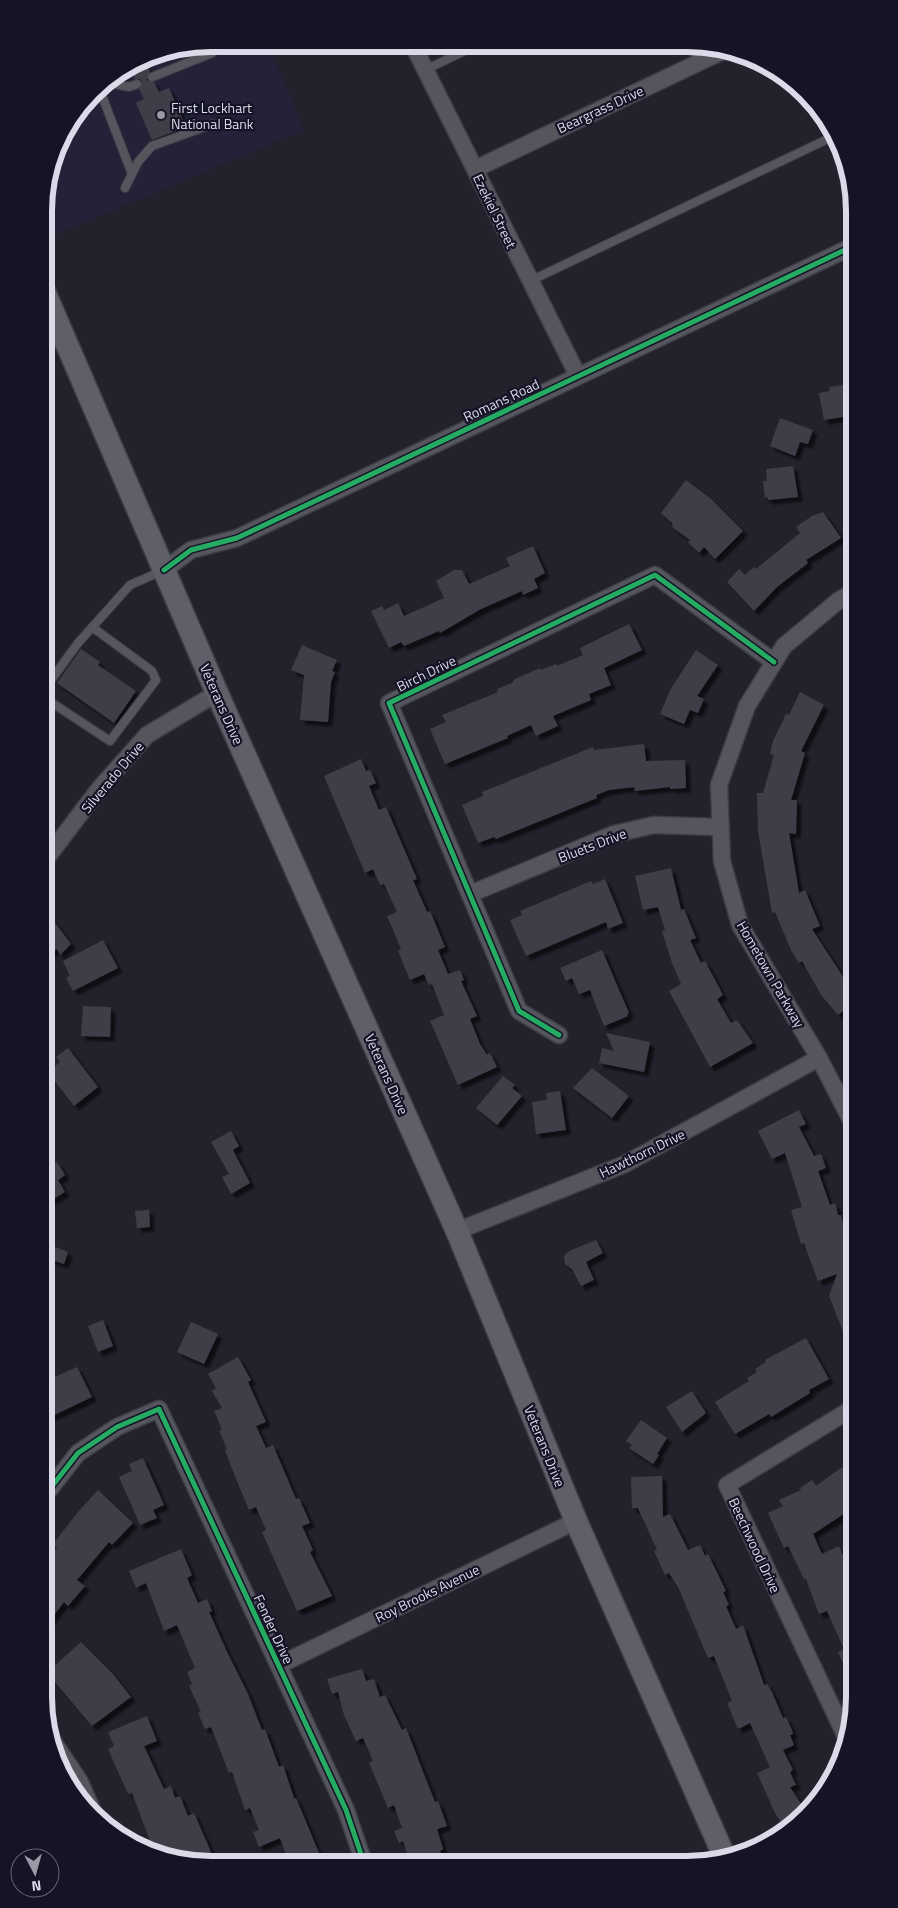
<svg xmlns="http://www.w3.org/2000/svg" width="898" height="1908" font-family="'Titillium Web',sans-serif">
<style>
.built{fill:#232239}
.building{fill:#3f3e48;filter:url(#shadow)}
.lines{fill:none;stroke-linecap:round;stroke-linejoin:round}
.lane-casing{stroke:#3d3d46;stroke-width:10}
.street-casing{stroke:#3d3d46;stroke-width:19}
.secondary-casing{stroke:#3d3d46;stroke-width:25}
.lane{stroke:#55555e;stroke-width:8}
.street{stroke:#55555e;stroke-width:16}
.secondary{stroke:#5f5f69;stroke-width:22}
.cycleway-casing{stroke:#151426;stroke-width:8}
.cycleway{stroke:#26ab63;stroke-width:5}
.poi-dot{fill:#9a99a6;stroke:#151426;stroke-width:2}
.labels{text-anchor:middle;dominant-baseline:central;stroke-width:4.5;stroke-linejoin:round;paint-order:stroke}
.poi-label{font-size:14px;fill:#dadae8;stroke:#151426;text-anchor:start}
.street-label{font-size:14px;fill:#dadae8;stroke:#151426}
.rim{fill:none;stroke:#dadae8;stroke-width:6}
</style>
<defs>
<filter id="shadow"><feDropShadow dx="4.5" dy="4.5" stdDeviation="1" flood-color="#0009"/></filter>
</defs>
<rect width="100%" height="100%" fill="#22212c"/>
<path class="built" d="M 211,44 L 268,44 L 304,130 L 57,234 L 44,200 L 61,137 L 101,85 L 147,56 Z
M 45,415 L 57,448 L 45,458 Z"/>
<path class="building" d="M 147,65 L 150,72 L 147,76 L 147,80 L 154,82 L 159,92 L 169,88 L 186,127 L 152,140 L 136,103 L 144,99 L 139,89 L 142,82 L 140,79 L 135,79 L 132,72 Z
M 843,385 L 849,416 L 824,420 L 819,393 L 830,391 L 829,387 Z
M 780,418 L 813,430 L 808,444 L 800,442 L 795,456 L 770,446 Z
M 793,466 L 798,497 L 768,500 L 768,497 L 765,498 L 763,481 L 767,481 L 766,469 Z
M 686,480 L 711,499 L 743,531 L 715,559 L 704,547 L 699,553 L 688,542 L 690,540 L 672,527 L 673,524 L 661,513 Z
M 823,512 L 841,538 L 806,560 L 808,563 L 777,587 L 754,611 L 727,582 L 739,569 L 745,575 L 754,567 L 756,569 L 800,533 L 796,527 L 812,516 Z
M 533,546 L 545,573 L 534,579 L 538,588 L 523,595 L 522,591 L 481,609 L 440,633 L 439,631 L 404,646 L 401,642 L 389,648 L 371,611 L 382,606 L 384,610 L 398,603 L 404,616 L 444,598 L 436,581 L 454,570 L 462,570 L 469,584 L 510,566 L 506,558 Z
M 629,624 L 642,650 L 604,668 L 611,685 L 589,694 L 591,700 L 553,716 L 558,726 L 536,736 L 531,725 L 507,736 L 508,738 L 445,764 L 430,729 L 446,722 L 442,715 L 498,692 L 497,689 L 512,683 L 515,679 L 540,668 L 541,670 L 556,664 L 557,666 L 583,655 L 580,648 Z
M 302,645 L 337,660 L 332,671 L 335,672 L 331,682 L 328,722 L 300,720 L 304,675 L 291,670 Z
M 81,649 L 100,662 L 98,665 L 136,691 L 114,723 L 57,683 Z
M 696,650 L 718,665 L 697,696 L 704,699 L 698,713 L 690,710 L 684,724 L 660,714 L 670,690 Z
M 800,692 L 824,705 L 801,751 L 805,753 L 791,800 L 797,800 L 796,834 L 789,833 L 799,893 L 805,890 L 820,926 L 812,929 L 851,989 L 851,1005 L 838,1015 L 821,995 L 802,961 L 799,963 L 791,950 L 775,912 L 772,913 L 758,831 L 757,793 L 763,793 L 774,755 L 770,754 L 773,741 L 786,714 L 789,715 Z
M 644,744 L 646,761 L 685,760 L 686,788 L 670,789 L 670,787 L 635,791 L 634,787 L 609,790 L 596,795 L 597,798 L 496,839 L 494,837 L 478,843 L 462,805 L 483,796 L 482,792 L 593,747 L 594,750 Z
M 361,759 L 366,771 L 370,770 L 376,783 L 369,786 L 379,810 L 386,807 L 417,879 L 413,880 L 427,912 L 430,911 L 445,947 L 438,950 L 448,974 L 460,970 L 464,980 L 461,981 L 477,1016 L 470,1019 L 480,1044 L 487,1055 L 490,1053 L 497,1067 L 458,1085 L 430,1021 L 444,1015 L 432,984 L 429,985 L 424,974 L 410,980 L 398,951 L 401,949 L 387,916 L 397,912 L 384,884 L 380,885 L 373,869 L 365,873 L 324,776 Z
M 671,868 L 681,910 L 684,909 L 696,938 L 690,940 L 701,963 L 705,961 L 723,995 L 717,999 L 731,1023 L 737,1020 L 753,1043 L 710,1067 L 669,991 L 681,984 L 672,963 L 662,931 L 665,930 L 658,907 L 643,910 L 635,876 Z
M 605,879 L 623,923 L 608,929 L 606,922 L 526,956 L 510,920 L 522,915 L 520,911 L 579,886 L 591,881 L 593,884 Z
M 47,912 L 71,944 L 60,955 L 57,949 L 47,956 Z
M 103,940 L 118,968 L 73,991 L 66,978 L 70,976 L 63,961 Z
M 602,950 L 629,1013 L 627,1014 L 628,1016 L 604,1026 L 590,990 L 579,994 L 572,978 L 566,981 L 560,968 Z
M 83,1006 L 111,1007 L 110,1037 L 81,1036 Z
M 606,1033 L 650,1042 L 644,1072 L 599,1063 L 602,1048 L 614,1051 Z
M 68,1048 L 98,1087 L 74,1106 L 48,1072 L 60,1062 L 56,1057 Z
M 592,1068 L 629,1096 L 612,1118 L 573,1088 Z
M 503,1076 L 515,1085 L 512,1088 L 522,1096 L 497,1125 L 476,1108 Z
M 560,1091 L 566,1130 L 536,1134 L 532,1102 L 547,1100 L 546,1093 Z
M 799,1110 L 806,1124 L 799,1127 L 814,1156 L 821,1154 L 826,1168 L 818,1171 L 830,1205 L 835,1203 L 838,1215 L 841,1215 L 849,1244 L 852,1238 L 853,1357 L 829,1296 L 837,1274 L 818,1281 L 804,1243 L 801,1244 L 791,1210 L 802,1207 L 785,1153 L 772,1159 L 758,1131 Z
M 231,1131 L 239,1146 L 233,1150 L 250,1183 L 231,1194 L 222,1177 L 229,1174 L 211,1142 Z
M 48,1162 L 50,1166 L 57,1162 L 65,1175 L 58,1180 L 65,1192 L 48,1202 Z
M 149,1210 L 150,1227 L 137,1228 L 135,1211 Z
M 596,1240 L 603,1253 L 586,1262 L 594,1280 L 581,1286 L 572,1269 L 565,1264 L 564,1256 L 569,1251 Z
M 48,1244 L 68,1252 L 64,1264 L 48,1259 Z
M 103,1320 L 113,1346 L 98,1352 L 88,1326 Z
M 191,1322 L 218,1334 L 204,1364 L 177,1352 Z
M 806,1338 L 829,1379 L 809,1390 L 810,1393 L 771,1417 L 769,1414 L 735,1434 L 715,1402 L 749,1381 L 747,1378 L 757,1372 L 755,1369 L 766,1362 L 765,1360 Z
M 238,1357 L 251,1380 L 248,1382 L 266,1422 L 256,1426 L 266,1448 L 273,1445 L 296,1499 L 299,1498 L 310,1523 L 302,1526 L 313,1550 L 310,1552 L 332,1596 L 297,1611 L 262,1532 L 266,1530 L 256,1507 L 249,1510 L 230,1464 L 225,1450 L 227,1449 L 219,1431 L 222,1430 L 214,1411 L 222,1408 L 212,1391 L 216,1388 L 208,1374 Z
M 77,1367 L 92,1397 L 48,1418 L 48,1380 Z
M 692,1391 L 706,1413 L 682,1432 L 666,1407 Z
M 641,1420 L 667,1438 L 657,1454 L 659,1455 L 653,1464 L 629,1448 L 632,1445 L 626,1441 Z
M 143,1458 L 164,1505 L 153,1510 L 157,1518 L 140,1525 L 119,1477 L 132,1471 L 129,1464 Z
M 853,1459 L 853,1508 L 813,1534 L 822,1554 L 839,1546 L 853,1579 L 854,1671 L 850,1663 L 844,1665 L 838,1652 L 844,1649 L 827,1611 L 819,1614 L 806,1579 L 804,1579 L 788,1546 L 784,1548 L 768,1513 L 783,1506 L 779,1500 L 801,1490 L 800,1488 L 812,1480 L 816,1486 Z
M 662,1476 L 663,1517 L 670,1514 L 688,1550 L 700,1545 L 705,1556 L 708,1554 L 726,1591 L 723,1592 L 729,1605 L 726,1606 L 736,1629 L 743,1625 L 764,1685 L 767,1684 L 772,1692 L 783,1718 L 786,1717 L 792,1730 L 793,1734 L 790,1735 L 794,1745 L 783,1750 L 793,1770 L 790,1772 L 796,1785 L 790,1787 L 807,1813 L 786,1831 L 774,1811 L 757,1773 L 770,1767 L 750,1723 L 738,1729 L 727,1703 L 732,1701 L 714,1656 L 708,1658 L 678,1587 L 669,1573 L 665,1575 L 654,1551 L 657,1550 L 638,1508 L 632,1508 L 631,1477 Z
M 98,1490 L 133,1523 L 112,1545 L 109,1542 L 77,1580 L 85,1586 L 68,1606 L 64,1602 L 49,1622 L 49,1558 L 57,1548 L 53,1544 L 78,1512 Z
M 181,1549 L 192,1575 L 187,1578 L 198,1603 L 207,1599 L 212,1611 L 209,1612 L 228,1654 L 248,1694 L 262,1730 L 265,1729 L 279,1767 L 283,1765 L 294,1798 L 296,1798 L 322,1860 L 288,1861 L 280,1838 L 259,1847 L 253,1832 L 259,1830 L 250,1808 L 245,1810 L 232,1772 L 229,1773 L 211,1727 L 205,1729 L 198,1713 L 201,1712 L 189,1686 L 192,1684 L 187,1672 L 195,1668 L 177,1625 L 164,1631 L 146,1583 L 136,1588 L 129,1571 Z
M 81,1642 L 113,1674 L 131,1697 L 92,1726 L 49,1675 L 49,1671 Z
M 362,1669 L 366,1681 L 374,1679 L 380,1697 L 385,1695 L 402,1730 L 406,1728 L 435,1802 L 438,1801 L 447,1826 L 437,1829 L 443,1849 L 440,1851 L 443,1860 L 409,1860 L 403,1841 L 399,1843 L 394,1831 L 402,1828 L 394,1805 L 388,1808 L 369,1763 L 373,1761 L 363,1738 L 356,1741 L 344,1715 L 338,1692 L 332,1694 L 327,1679 Z
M 147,1716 L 157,1741 L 144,1746 L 164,1789 L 171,1786 L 175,1798 L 180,1796 L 188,1816 L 194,1813 L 215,1861 L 179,1861 L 153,1849 L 132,1793 L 128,1794 L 108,1749 L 114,1746 L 108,1732 Z"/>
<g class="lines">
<defs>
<path id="lane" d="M 425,70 L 477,45
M 152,77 L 212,53
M 106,82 L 129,87 L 137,84
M 99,88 L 132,174
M 125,188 L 138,162 L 152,146 L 213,124
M 530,281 L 834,136
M 45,336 L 57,325
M 46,687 L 78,643 L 130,585 L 162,571
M 46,699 L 110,741 L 156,680 L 152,671 L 92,627"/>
<path id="street" d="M 413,45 L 578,376
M 475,169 L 725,50
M 164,570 L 191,550 L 237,538 L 849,248
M 850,594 L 838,601 L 784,646 L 747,706 L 719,785 L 722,861 L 740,925 L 819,1058 L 852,1122
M 46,859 L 99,789 L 147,735 L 217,693
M 470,894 L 614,834 L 654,825 L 720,827
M 559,1035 L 519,1011 L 389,703 L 655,575 L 774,662
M 457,1231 L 625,1164 L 819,1058
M 49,1490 L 78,1453 L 117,1427 L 159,1409 L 346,1810 L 363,1860
M 279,1665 L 576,1521
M 50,1737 L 80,1782 L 95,1816
M 847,1739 L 727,1485 L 853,1408"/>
<path id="secondary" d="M 44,291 L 217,693 L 457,1231 L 576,1521 L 725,1858"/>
</defs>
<use href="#lane" class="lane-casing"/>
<use href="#street" class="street-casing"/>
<use href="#secondary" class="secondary-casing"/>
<use href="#lane" class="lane"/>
<use href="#street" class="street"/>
<use href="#secondary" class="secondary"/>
<defs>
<path id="cycleway" d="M 164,570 L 191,550 L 237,538 L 849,248
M 559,1035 L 519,1011 L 389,703 L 655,575 L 774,662
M 49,1490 L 78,1453 L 117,1427 L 159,1409 L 346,1810 L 363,1860"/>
</defs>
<use href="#cycleway" class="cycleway-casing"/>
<use href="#cycleway" class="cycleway"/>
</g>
<circle class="poi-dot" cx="161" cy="115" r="5"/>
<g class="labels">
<g class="poi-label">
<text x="171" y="107">First Lockhart<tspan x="171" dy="16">National Bank</tspan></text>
</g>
<g class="street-label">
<text transform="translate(600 109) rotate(-25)">Beargrass Drive</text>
<text transform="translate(495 211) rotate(64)">Ezekiel Street</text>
<text transform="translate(501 400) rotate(-25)">Romans Road</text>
<text transform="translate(426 673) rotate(-26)">Birch Drive</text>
<text transform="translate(222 704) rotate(66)">Veterans Drive</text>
<text transform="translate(112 777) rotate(-50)">Silverado Drive</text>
<text transform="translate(592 845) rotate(-21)">Bluets Drive</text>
<text transform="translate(771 974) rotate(60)">Hometown Parkway</text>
<text transform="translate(387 1074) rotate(66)">Veterans Drive</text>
<text transform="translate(642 1153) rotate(-26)">Hawthorn Drive</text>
<text transform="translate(545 1446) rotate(68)">Veterans Drive</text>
<text transform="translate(755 1545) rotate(65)">Beechwood Drive</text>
<text transform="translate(427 1593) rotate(-26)">Roy Brooks Avenue</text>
<text transform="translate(274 1629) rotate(65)">Fender Drive</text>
</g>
</g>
<path d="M0 0H898V1908H0ZM211 52H687A159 159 0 0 1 846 211V1697A159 159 0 0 1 687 1856H211A159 159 0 0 1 52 1697V211A159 159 0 0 1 211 52Z" fill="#151426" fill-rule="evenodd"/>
<path class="rim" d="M211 52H687A159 159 0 0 1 846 211V1697A159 159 0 0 1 687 1856H211A159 159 0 0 1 52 1697V211A159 159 0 0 1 211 52Z"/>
<g transform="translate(35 1873) rotate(174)"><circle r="24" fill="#151426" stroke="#646374"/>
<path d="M0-4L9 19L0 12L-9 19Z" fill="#9a99a6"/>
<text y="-8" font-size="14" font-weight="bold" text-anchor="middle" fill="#dadae8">N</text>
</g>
</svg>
